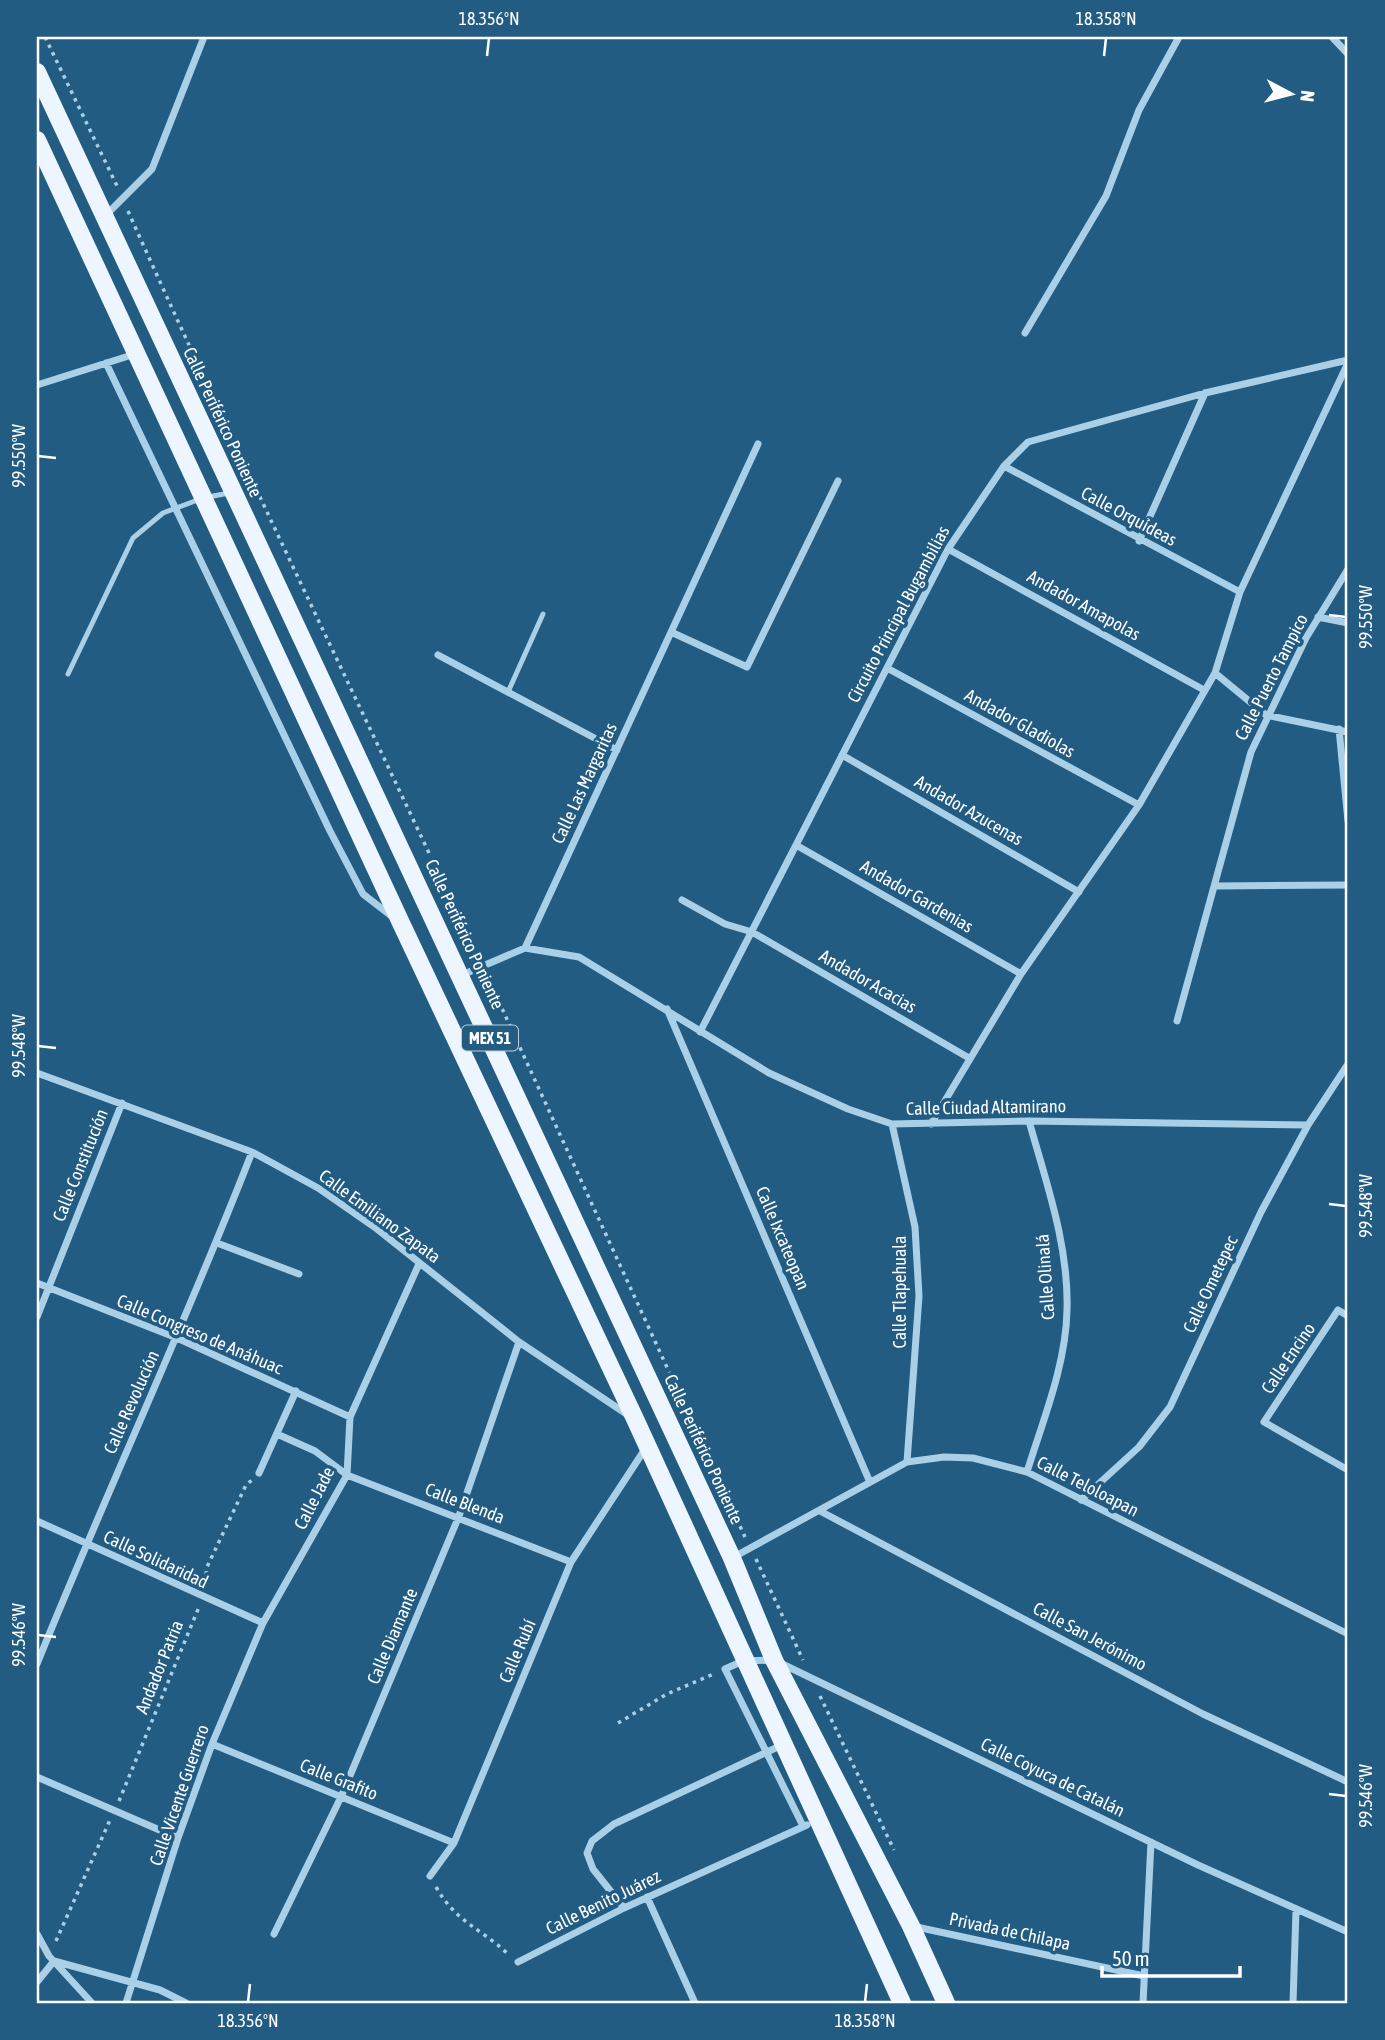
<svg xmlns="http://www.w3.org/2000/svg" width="1385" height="2040" font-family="'Asap Condensed',sans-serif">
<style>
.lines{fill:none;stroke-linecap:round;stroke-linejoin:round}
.path{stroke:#aad0e8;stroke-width:3.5;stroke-dasharray:3.5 5;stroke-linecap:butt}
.lane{stroke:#aad0e8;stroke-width:5}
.street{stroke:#aad0e8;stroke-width:7}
.primary{stroke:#edf6fe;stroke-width:18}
.ticks{fill:none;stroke:#fff;stroke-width:2.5}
.labels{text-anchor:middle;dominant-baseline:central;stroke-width:7;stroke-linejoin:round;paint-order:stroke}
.shield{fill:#235c83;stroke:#bdceda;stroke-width:2}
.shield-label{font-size:16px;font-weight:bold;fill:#fff}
.street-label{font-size:18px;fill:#fff;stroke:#235c83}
.neatline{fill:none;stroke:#fff;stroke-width:2.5}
.ticks-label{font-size:18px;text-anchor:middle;fill:#fff}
</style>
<rect width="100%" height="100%" fill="#235c83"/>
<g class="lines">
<path class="path" d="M 45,37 L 118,188
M 128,211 C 240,461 361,707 477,955
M 488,978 L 745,1537
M 756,1559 L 803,1660
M 205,1583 L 207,1567 L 246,1485 L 252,1480
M 820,1696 L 894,1850
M 618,1723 L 667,1694 L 716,1673
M 119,1801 L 199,1607
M 436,1887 C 457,1923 479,1927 508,1954
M 56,1941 L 110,1820"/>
<path class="lane" d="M 68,674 L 133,538 L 163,513 L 203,498 L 229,493
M 508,692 L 543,614"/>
<path class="street" d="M 1332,37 L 1348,54
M 105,216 L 152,169 L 204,37
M 1025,333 L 1106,196 L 1139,110 L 1179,37
M 106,363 L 330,831 L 363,894 L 394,918
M 37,385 L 135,354
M 1004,466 L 1240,592
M 1139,541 L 1205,393
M 948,549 L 1204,690
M 1318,617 L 1348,623
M 671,632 L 747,667 L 838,481
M 438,655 L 617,750
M 887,668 L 1139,805
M 1215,673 L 1266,715 L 1348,732
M 1339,729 L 1348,821
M 842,755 L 1079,892
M 796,845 L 1021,974
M 1216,886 L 1348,885
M 682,900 L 725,924 L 752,932 L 969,1058
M 525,948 L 758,444
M 462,975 L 525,948 L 579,957 L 769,1073 L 848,1109 L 892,1124 L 1029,1121 L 1308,1125
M 667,1009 L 869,1480
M 1177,1021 L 1251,752 L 1306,638 L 1348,569
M 700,1032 L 948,549 L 1004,466 L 1028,442 L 1205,393 L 1348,360
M 37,1073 L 252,1152 L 318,1188 L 377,1229 L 519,1342 L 628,1415
M 892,1124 L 915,1227 L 919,1296 L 907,1462
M 931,1124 L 1021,974 L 1139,805 L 1215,673 L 1240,592 L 1348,363
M 217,1243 L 299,1274
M 37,1283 L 177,1338 L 350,1417
M 1348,1316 L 1338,1310 L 1264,1422 L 1348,1470
M 37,1317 L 122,1103
M 277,1434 L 315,1451 L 347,1475 L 571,1562
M 1027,1472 C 1043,1420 1066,1365 1067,1310 C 1069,1246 1046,1182 1029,1121
M 259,1473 L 296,1391
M 1081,1500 L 1139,1447 L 1170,1407 L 1261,1212 L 1308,1125 L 1348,1064
M 820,1511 L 1203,1714 L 1348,1782
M 37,1521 L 263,1623
M 732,1558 L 907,1462 L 944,1457 L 973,1458 L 1027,1472 L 1348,1634
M 37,1664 C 106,1493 185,1325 252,1152
M 212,1744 L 454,1843
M 37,1777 L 178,1838
M 803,1826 L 725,1669 L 743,1661 L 774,1660 L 1198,1865 L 1348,1932
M 430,1876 L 454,1843 L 571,1562 L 647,1446
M 647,1897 L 695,2003
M 624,1908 L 593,1869 L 587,1853 L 592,1841 L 614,1824 L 782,1745
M 912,1926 L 1144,1976
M 37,1934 L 49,1956 L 92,2003
M 274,1934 L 341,1797 L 459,1516 L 519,1342
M 54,1961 L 160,1990 L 186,2003
M 518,1962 L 624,1908 L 807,1825
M 37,1982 L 54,1961
M 126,2003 L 178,1838 L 212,1744 L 263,1623 L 347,1475 L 350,1417 L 419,1264
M 1143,2003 L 1151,1842
M 1293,2003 L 1296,1910"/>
<path class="primary" d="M 37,72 L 732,1558 L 774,1660 L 911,1926 L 946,2003
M 37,140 L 401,923 L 636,1421 L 902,2003"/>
</g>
<path class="ticks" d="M 487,56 L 489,38M 1104,56 L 1106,38M 38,456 L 56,458M 1329,615 L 1346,617M 38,1046 L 56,1048M 1329,1204 L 1346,1206M 38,1635 L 56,1637M 1329,1794 L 1346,1796M 248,2002 L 250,1984M 865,2002 L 867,1984"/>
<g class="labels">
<rect class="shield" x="462" y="1025.5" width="56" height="25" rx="5"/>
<g class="shield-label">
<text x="490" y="1038">MEX 51</text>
</g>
<g class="street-label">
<text transform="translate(223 422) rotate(65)">Calle Periférico Poniente</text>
<text transform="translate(1129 516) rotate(28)">Calle Orquídeas</text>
<text transform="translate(1084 605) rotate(29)">Andador Amapolas</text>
<text transform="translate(898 614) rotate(-62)">Circuito Principal Bugambilias</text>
<text transform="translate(1271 677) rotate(-63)">Calle Puerto Tampico</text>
<text transform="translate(1020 723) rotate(29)">Andador Gladiolas</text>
<text transform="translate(584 783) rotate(-65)">Calle Las Margaritas</text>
<text transform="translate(969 810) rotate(30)">Andador Azucenas</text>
<text transform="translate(917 896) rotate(30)">Andador Gardenias</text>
<text transform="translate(465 934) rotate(65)">Calle Periférico Poniente</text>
<text transform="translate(868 981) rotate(30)">Andador Acacias</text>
<text transform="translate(986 1107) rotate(-1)">Calle Ciudad Altamirano</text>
<text transform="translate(80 1165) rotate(-68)">Calle Constitución</text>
<text transform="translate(380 1216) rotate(36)">Calle Emiliano Zapata</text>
<text transform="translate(783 1238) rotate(67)">Calle Ixcateopan</text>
<text transform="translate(1045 1277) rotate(-94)">Calle Olinalá</text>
<text transform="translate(1210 1284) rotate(-65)">Calle Ometepec</text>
<text transform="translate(899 1292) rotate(-90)">Calle Tlapehuala</text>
<text transform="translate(200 1334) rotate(23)">Calle Congreso de Anáhuac</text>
<text transform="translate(1288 1358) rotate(-56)">Calle Encino</text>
<text transform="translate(131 1402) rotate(-66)">Calle Revolución</text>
<text transform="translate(704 1449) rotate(65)">Calle Periférico Poniente</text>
<text transform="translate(1088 1486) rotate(27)">Calle Teloloapan</text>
<text transform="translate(314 1498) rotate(-63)">Calle Jade</text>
<text transform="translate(465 1503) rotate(21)">Calle Blenda</text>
<text transform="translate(156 1559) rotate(25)">Calle Solidaridad</text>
<text transform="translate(392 1636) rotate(-67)">Calle Diamante</text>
<text transform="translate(1090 1636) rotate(28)">Calle San Jerónimo</text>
<text transform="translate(517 1651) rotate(-67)">Calle Rubí</text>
<text transform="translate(159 1667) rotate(-68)">Andador Patria</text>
<text transform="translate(1053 1777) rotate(26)">Calle Coyuca de Catalán</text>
<text transform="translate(339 1779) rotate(22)">Calle Grafito</text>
<text transform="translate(179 1795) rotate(-71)">Calle Vicente Guerrero</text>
<text transform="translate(603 1902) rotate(-26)">Calle Benito Juárez</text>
<text transform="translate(1010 1931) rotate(12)">Privada de Chilapa</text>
</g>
</g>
<rect width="1385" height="2040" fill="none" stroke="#235c83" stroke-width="77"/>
<g transform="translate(1291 94) rotate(97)" stroke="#235c83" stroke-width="5" paint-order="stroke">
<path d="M0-5L12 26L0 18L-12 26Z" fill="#ffffff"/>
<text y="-10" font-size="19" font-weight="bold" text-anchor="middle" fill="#ffffff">N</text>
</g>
<path d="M1102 1966v10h138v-10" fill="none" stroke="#ffffff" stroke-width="3.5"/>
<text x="1112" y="1966" font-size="21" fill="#ffffff" stroke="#235c83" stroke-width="5" paint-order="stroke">50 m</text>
<rect x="38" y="38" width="1308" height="1964" class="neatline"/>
<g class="ticks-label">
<text x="489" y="25">18.356°N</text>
<text x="1106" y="25">18.358°N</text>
<text transform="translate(19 456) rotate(-90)" y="6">99.550°W</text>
<text transform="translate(1366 617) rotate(-90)" y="6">99.550°W</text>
<text transform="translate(19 1046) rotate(-90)" y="6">99.548°W</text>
<text transform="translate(1366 1206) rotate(-90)" y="6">99.548°W</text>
<text transform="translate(19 1635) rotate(-90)" y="6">99.546°W</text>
<text transform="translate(1366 1796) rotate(-90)" y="6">99.546°W</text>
<text x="248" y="2027">18.356°N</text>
<text x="865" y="2027">18.358°N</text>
</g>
</svg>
